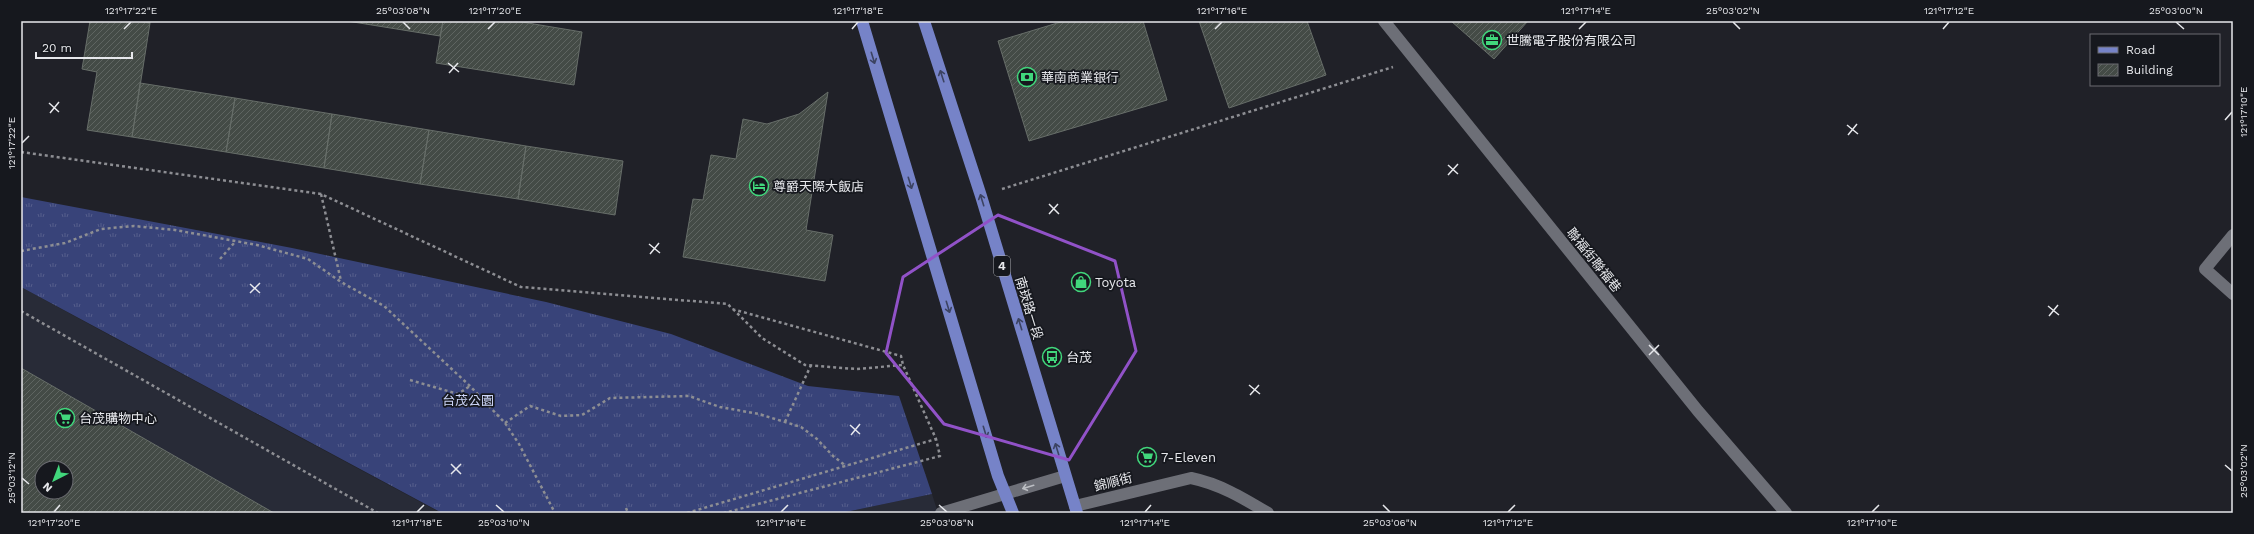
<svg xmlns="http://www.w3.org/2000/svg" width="2254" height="534" font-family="'Work Sans','Noto Sans TC',sans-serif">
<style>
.built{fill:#282b37;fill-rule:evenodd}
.grass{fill:url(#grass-tufts)}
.building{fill:url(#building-hatch);stroke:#676e69;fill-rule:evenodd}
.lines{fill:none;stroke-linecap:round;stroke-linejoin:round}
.path{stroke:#8d8e93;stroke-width:2.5;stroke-dasharray:3 3;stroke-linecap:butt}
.minor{stroke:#6d6f77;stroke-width:12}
.major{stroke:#7683c8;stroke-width:12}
.oneway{stroke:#3c4362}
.oneway2{stroke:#bcbec3}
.marked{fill:none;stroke:#9152c8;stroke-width:3;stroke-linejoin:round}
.ticks{fill:none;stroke:#e7e8ec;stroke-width:1.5}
.labels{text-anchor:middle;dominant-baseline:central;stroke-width:3.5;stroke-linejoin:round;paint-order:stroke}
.shield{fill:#16181e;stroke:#a8aaae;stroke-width:1}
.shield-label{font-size:12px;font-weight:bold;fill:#e7e8ec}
.poi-label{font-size:13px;fill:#e7e8ec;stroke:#16181e;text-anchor:start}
.street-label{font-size:13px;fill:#e7e8ec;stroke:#16181e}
.park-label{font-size:13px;fill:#cdd6f9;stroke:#16181e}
.neatline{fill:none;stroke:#e7e8ec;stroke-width:1.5}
.ticks-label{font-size:10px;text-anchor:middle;fill:#e7e8ec}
</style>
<defs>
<pattern id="grass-tufts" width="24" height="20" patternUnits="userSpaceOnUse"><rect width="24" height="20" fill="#384379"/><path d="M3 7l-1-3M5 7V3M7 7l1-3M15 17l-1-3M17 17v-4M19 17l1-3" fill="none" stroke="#555e8c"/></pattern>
<pattern id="building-hatch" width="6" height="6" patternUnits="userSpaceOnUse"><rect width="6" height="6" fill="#444b46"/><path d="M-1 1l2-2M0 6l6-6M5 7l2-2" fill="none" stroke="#5f6561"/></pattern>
</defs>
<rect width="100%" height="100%" fill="#202128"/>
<path class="built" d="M 21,287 L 111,336 L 441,513 L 21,513 ZM 42,468 L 66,468 L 66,492 L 42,492 Z
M 932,494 L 938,513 L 841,513 Z"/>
<path class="grass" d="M 21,197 L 292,248 L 546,302 L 671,334 L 808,386 L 899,396 L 932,494 L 841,513 L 442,513 L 21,287 Z"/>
<path class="building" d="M 90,21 L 135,21 L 150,23 L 132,137 L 87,130 L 97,72 L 82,69 Z
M 135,21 L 150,21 L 150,23 Z
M 347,21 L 443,21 L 440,36 Z
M 443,21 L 516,21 L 582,32 L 574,85 L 436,63 Z
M 1064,21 L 1143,21 L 1167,100 L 1029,141 L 998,41 Z
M 1199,21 L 1307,21 L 1326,75 L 1229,108 Z
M 1451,21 L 1528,21 L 1494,59 Z
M 140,83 L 235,98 L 226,152 L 132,137 Z
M 828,92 L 806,230 L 833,235 L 825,281 L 683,257 L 693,199 L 703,200 L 711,155 L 736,159 L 743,119 L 767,124 L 799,114 Z
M 235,98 L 332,114 L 324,168 L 226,152 Z
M 332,114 L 429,130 L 420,184 L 324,168 Z
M 429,130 L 526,146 L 518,199 L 420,184 Z
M 526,146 L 623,161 L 615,215 L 518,199 Z
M 21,368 L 274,513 L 21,513 ZM 42,468 L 66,468 L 66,492 L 42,492 Z"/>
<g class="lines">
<path class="path" d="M 21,152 L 321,194 L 521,287 L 728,304 L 732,309 L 901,356 L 903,365 L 936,439 L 940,456 L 724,513
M 1002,189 L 1393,67
M 321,194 L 341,281
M 21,251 L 65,243 L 101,229 L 134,226 L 175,230 L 257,245 L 308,259 L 341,282 L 384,306 L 470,386 L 505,423 L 519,444 L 555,513
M 220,259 L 235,242
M 733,309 L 762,338 L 805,365 L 856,369 L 903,365
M 21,311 L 378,513
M 410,380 L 458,394 L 470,386
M 785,422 L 811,365
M 505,423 L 530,406 L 561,416 L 582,415 L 610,398 L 689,396 L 720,407 L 759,414 L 801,427 L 817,439 L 833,456 L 846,466
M 626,508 L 628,513
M 687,513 L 936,439"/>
<path class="minor" d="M 1384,21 L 1698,411 L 1786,513
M 2233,235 L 2205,269 L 2233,294
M 1075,506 L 1191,478 C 1220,484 1243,498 1268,513
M 941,513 L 1065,476"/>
<path class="major" d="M 862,21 L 998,476 L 1013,513
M 924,21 L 981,196 L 1077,513"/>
</g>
<defs><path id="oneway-shaft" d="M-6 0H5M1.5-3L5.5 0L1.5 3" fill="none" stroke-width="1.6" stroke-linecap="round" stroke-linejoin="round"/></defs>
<g class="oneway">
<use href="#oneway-shaft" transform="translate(873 58) rotate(73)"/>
<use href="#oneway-shaft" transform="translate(942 76) rotate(-108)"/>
<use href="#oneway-shaft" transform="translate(910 183) rotate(73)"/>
<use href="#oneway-shaft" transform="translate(982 200) rotate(-107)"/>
<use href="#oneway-shaft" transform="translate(948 307) rotate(73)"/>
<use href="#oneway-shaft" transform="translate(1020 324) rotate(-107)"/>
<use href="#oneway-shaft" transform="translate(985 432) rotate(73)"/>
<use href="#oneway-shaft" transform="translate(1057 449) rotate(-107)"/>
</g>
<use class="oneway2" href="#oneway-shaft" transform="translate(1028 487) rotate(163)"/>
<path class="marked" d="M 998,215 L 1115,261 L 1136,351 L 1069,460 L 944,424 L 886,353 L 903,277 Z"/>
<path class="ticks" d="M 403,22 L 410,29M 1733,22 L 1740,29M 2176,22 L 2184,29M 124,29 L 131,22M 488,29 L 495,22M 852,29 L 858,22M 1215,29 L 1222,22M 1579,29 L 1586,22M 1943,29 L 1949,22M 448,63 L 459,72M 449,73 L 458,63M 49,103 L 59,112M 50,113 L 59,102M 2225,120 L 2232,112M 1847,125 L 1858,134M 1848,135 L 1857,124M 22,143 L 29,136M 1448,165 L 1458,174M 1448,175 L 1458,164M 1049,204 L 1059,214M 1049,214 L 1058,204M 649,244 L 660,253M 650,254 L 659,243M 250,284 L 260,293M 250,293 L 260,283M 2048,306 L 2059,315M 2049,316 L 2058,305M 1649,345 L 1659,355M 1649,355 L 1659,345M 1249,385 L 1260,394M 1250,395 L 1259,385M 850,425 L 860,434M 851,435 L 860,424M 451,464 L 461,474M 2225,465 L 2232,471M 451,474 L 461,464M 22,478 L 29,484M 496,505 L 504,512M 939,505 L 947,512M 1383,505 L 1390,512M 54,512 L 60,505M 417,512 L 424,505M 781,512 L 788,505M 1145,512 L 1151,505M 1508,512 L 1515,505M 1872,512 L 1879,505"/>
<defs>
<symbol id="office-ring" viewBox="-11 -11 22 22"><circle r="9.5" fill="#16181e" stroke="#41d77c" stroke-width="1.5"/><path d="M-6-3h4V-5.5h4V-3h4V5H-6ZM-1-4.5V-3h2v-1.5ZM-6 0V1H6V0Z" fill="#41d77c"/></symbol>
<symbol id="bank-ring" viewBox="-11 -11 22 22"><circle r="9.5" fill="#16181e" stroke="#41d77c" stroke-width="1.5"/><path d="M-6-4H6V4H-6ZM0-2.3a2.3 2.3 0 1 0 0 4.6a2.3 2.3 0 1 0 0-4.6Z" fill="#41d77c"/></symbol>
<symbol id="hotel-ring" viewBox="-11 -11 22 22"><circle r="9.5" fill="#16181e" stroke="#41d77c" stroke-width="1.5"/><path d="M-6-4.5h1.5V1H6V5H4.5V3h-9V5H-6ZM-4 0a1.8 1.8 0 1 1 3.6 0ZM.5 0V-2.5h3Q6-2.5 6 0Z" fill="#41d77c"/></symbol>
<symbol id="shop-ring" viewBox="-11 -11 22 22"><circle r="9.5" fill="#16181e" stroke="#41d77c" stroke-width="1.5"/><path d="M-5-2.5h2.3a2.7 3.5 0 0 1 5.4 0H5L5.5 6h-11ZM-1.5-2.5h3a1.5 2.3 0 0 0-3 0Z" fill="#41d77c"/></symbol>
<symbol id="bus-ring" viewBox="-11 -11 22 22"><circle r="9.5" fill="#16181e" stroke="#41d77c" stroke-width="1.5"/><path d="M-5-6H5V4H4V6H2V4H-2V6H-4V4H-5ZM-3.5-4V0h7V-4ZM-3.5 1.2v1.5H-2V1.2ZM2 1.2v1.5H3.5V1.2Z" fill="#41d77c"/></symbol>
<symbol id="supermarket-ring" viewBox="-11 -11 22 22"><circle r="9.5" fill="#16181e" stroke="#41d77c" stroke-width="1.5"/><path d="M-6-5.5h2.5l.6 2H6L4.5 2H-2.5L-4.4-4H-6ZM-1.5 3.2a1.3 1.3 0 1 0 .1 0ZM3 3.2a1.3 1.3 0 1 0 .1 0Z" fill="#41d77c"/></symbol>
</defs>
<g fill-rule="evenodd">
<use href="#office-ring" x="1481" y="29" width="22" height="22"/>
<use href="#bank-ring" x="1016" y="66" width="22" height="22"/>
<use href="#hotel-ring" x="748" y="175" width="22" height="22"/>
<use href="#shop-ring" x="1070" y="271" width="22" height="22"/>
<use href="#bus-ring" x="1041" y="346" width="22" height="22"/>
<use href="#supermarket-ring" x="54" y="407" width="22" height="22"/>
<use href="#supermarket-ring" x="1136" y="446" width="22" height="22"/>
</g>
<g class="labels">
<rect class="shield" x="994" y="256" width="16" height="20" rx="3"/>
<g class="shield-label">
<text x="1002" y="266">4</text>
</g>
<g class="poi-label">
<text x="1506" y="40">世騰電子股份有限公司</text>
<text x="1041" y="77">華南商業銀行</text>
<text x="773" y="186">尊爵天際大飯店</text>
<text x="1095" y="282">Toyota</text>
<text x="1066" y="357">台茂</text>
<text x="79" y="418">台茂購物中心</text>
<text x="1161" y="457">7-Eleven</text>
</g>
<g class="street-label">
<text transform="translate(1594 260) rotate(51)">聯福街聯福巷</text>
<text transform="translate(1029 308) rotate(73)">南崁路一段</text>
<text transform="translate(1113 482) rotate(-14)">錦順街</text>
</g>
<g class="park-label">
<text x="468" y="400">台茂公園</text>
</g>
</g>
<rect width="2254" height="534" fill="none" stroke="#16181e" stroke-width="44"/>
<rect x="2090" y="34" width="130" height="52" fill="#16181e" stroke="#6a6b70"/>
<rect x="2098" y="47" width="20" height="6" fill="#7683c8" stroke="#6a6b70"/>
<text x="2126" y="54" font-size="12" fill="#e7e8ec">Road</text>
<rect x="2098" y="64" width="20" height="12" fill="url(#building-hatch)" stroke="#6a6b70"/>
<text x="2126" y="74" font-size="12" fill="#e7e8ec">Building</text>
<g transform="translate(54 480) rotate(222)"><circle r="19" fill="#16181e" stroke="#6a6b70"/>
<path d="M0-3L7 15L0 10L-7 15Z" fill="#41d77c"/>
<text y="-6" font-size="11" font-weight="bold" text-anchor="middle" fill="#e7e8ec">N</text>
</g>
<path d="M36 52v6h96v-6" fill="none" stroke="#e7e8ec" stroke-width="2"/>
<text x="42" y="52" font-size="12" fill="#e7e8ec" stroke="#16181e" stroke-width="3" paint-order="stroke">20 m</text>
<rect x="22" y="22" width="2210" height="490" class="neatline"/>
<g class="ticks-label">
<text x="131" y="14">121°17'22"E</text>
<text x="403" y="14">25°03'08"N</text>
<text x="495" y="14">121°17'20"E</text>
<text x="858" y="14">121°17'18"E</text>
<text x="1222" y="14">121°17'16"E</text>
<text x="1586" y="14">121°17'14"E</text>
<text x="1733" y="14">25°03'02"N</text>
<text x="1949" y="14">121°17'12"E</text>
<text x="2176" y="14">25°03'00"N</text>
<text transform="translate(2243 112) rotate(-90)" y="4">121°17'10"E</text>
<text transform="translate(11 143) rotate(-90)" y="4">121°17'22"E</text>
<text transform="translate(2243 471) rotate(-90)" y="4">25°03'02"N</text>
<text transform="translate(11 478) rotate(-90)" y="4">25°03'12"N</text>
<text x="54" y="526">121°17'20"E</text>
<text x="417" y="526">121°17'18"E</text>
<text x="504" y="526">25°03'10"N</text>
<text x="781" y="526">121°17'16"E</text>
<text x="947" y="526">25°03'08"N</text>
<text x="1145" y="526">121°17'14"E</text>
<text x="1390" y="526">25°03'06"N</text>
<text x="1508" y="526">121°17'12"E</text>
<text x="1872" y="526">121°17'10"E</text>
</g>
</svg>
